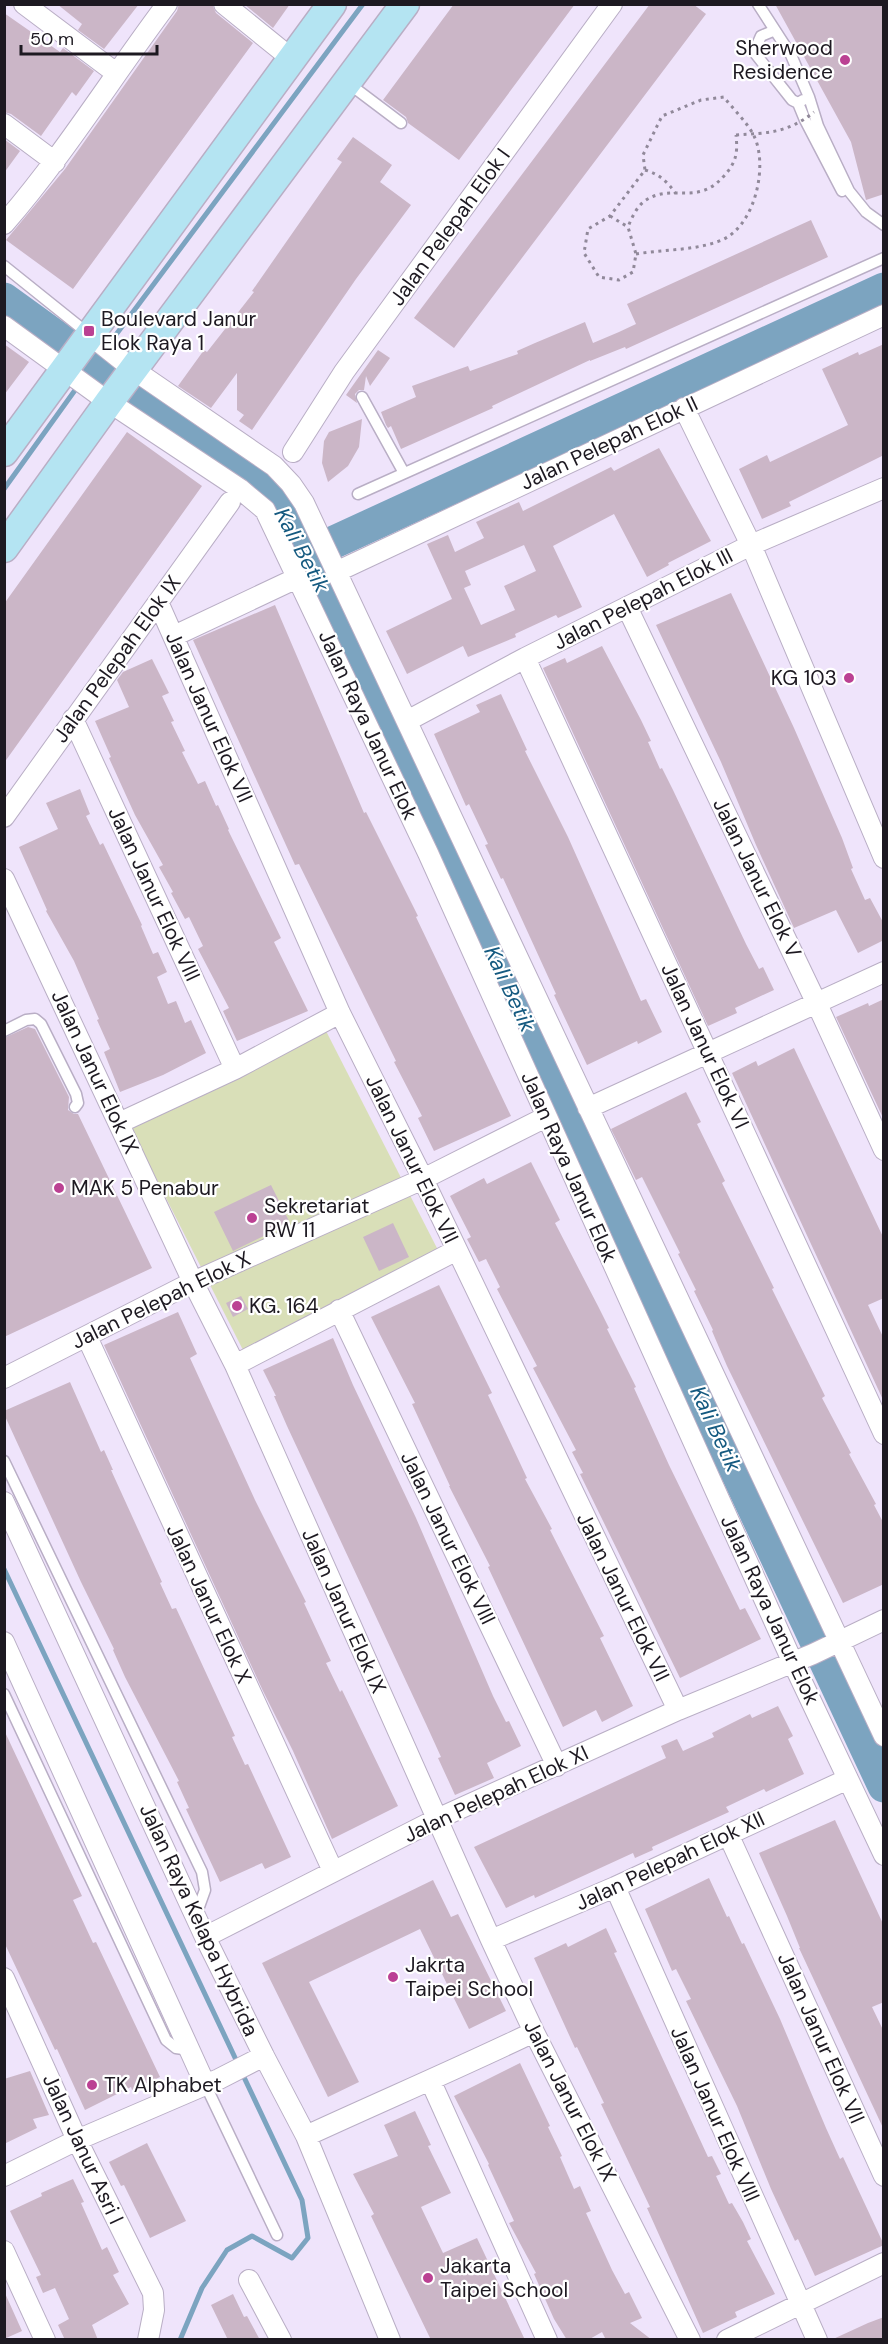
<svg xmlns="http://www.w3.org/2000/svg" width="888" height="2344" font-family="'DM Sans',sans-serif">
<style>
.green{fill:#d9dfb8}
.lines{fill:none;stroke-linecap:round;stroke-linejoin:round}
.stream{stroke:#7ca4c0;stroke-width:5}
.river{stroke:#7ca4c0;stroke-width:33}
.building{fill:#cbb6c7;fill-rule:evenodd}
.lane-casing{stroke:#b9aec5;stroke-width:13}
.street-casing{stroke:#b9aec5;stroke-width:22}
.secondary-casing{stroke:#b9aec5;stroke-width:31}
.path{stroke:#91899a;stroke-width:3;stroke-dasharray:3 4.5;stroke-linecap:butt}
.lane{stroke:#fff;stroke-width:10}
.street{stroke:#fff;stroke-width:20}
.secondary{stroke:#b4e4f2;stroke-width:28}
.path-bridge{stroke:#91899a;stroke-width:3;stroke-dasharray:3 4.5;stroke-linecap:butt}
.poi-dot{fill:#bb4193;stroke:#fff;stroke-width:2}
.labels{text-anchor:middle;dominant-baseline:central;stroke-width:4.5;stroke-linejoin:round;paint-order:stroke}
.poi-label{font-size:21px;fill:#1d1921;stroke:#fff;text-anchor:start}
.street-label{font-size:21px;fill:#1d1921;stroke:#fff}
.water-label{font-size:22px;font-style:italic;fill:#155a80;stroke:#fff}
</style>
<rect width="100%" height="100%" fill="#efe4fb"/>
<path class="green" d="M 326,1031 L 440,1254 L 244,1352 L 131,1129 Z"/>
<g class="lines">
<path class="stream" d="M 109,344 L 363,4
M 84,378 L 103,352
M 4,489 L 78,386
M 4,1569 L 238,2064
M 180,2340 L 202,2288 L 227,2250 L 252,2236 L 292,2258 L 308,2238 L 302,2200 L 242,2073"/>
<path class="river" d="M 4,299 L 267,489 L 290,520 L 884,1786
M 306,555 L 884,289"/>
</g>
<path class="building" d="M 57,4 L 139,4 L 104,49 L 78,30 L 82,24 Z
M 179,4 L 212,4 L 216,13 L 253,43 L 73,289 L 6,240 L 65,169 L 177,11 Z
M 244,4 L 290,4 L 273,28 Z
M 454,4 L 575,4 L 459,160 L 408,123 L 406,117 L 383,100 Z
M 650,4 L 693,4 L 706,14 L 454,348 L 414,318 Z
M 775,4 L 884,4 L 884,194 L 866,200 L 851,142 Z
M 4,13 L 60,52 L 63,48 L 94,71 L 76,96 L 72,92 L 41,136 L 11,114 L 4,112 Z
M 353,137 L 392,165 L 380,182 L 411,205 L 356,279 L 252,430 L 239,421 L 244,415 L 237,410 L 237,373 L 211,408 L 178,386 L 204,350 L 207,352 L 254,292 L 252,291 L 342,162 L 337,159 Z
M 4,139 L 20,151 L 4,173 Z
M 811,220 L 828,257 L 626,349 L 625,347 L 590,361 L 590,360 L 492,406 L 493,408 L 401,449 L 391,426 L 388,428 L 386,425 L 381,412 L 416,397 L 412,386 L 468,366 L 470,371 L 518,354 L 517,351 L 535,343 L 585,322 L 593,343 L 619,332 L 636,324 L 627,304 Z
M 4,344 L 29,362 L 4,395 Z
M 884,344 L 884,455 L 789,502 L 791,506 L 762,519 L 739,469 L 767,455 L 770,462 L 848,425 L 822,369 L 858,352 L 859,355 Z
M 378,350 L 390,358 L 370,386 L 366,376 L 364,390 L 359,390 L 355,394 L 357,403 L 346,395 Z
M 362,419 L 359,447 L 348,466 L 328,482 L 322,463 L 324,441 L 329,432 Z
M 127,432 L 202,486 L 4,763 L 4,604 Z
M 659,448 L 711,541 L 668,563 L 669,565 L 647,577 L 614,514 L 553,546 L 582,607 L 558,618 L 556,615 L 515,634 L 516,637 L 468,657 L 463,646 L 407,674 L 386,631 L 452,599 L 427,544 L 448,535 L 455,552 L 484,538 L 476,522 L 519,502 L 523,511 L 611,467 L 614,471 ZM 524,545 L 536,571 L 504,586 L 515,610 L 481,625 L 464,588 L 471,585 L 465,571 Z
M 731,593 L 794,728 L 842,838 L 853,868 L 851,869 L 865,900 L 870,898 L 884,924 L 884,940 L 858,953 L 836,910 L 794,928 L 756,845 L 721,762 L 656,625 Z
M 275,605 L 364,813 L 366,812 L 418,916 L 416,917 L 511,1116 L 434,1151 L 418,1118 L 422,1116 L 394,1062 L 396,1061 L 299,864 L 295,865 L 193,640 Z
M 602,646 L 641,720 L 651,741 L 648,742 L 660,769 L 662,768 L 673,790 L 746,944 L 759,969 L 763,967 L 774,990 L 735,1008 L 737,1013 L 708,1026 L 543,668 L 565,658 L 567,663 Z
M 152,659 L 169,693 L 162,696 L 174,721 L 171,722 L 185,751 L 182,752 L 198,784 L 205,781 L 216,806 L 218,805 L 229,829 L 228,830 L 281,938 L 274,942 L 308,1011 L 237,1041 L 223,1011 L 229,1008 L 198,949 L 203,946 L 189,917 L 185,919 L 171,893 L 173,892 L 159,867 L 163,865 L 135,815 L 109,758 L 111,757 L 95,721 L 129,707 L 117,680 L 123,672 Z
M 501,694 L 527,750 L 525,751 L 568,837 L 641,1001 L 646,999 L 662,1032 L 638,1044 L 637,1041 L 587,1065 L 554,995 L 556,994 L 503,878 L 501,879 L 485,845 L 488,844 L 469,804 L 466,806 L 434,734 L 480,712 L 476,705 Z
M 80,789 L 90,814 L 86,816 L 100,845 L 103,843 L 142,925 L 141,926 L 153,954 L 158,952 L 167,972 L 157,977 L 168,1004 L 176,1001 L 185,1023 L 191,1020 L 206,1053 L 163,1075 L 120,1092 L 104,1052 L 110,1049 L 97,1020 L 99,1019 L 74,961 L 46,911 L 47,910 L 19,847 L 58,829 L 46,803 Z
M 884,999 L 884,1120 L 836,1017 L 868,1003 L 869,1006 Z
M 28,1027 L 35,1029 L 69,1097 L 68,1110 L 74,1114 L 78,1114 L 152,1268 L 4,1337 L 4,1038 Z
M 794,1048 L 884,1239 L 884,1298 L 868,1305 L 884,1339 L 884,1402 L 732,1073 L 756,1061 L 758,1066 Z
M 686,1092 L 701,1122 L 697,1124 L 725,1181 L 722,1183 L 774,1288 L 772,1289 L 825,1396 L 822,1398 L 851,1453 L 849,1454 L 876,1504 L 874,1505 L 884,1524 L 884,1584 L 843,1603 L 727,1366 L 712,1331 L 713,1330 L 694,1291 L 696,1290 L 678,1254 L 680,1253 L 642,1177 L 636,1180 L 611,1129 Z
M 531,1162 L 560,1220 L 555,1223 L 598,1306 L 609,1328 L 607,1329 L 636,1387 L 634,1388 L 669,1465 L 740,1610 L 745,1608 L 761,1639 L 680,1678 L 580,1474 L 583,1473 L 572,1452 L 576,1450 L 533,1368 L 537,1366 L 497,1289 L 500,1287 L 486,1259 L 479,1262 L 467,1239 L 471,1237 L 450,1196 L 484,1178 L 487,1184 Z
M 271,1185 L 290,1223 L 233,1251 L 214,1212 Z
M 393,1223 L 409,1257 L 379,1271 L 363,1237 Z
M 439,1285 L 492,1393 L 488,1395 L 527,1478 L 525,1479 L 552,1529 L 550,1530 L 604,1636 L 600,1638 L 633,1706 L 602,1722 L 596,1710 L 563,1727 L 488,1567 L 490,1566 L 449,1486 L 450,1486 L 412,1404 L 415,1403 L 371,1317 Z
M 241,1296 L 248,1309 L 233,1317 L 226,1303 Z
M 178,1312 L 197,1354 L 190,1358 L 255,1500 L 306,1602 L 304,1603 L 331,1661 L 326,1663 L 340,1692 L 342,1690 L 398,1806 L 332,1839 L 293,1751 L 263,1691 L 104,1345 Z
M 333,1338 L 353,1385 L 416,1518 L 493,1696 L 506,1722 L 509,1721 L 521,1746 L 487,1763 L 494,1778 L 455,1795 L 438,1758 L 441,1757 L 426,1724 L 287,1426 L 274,1396 L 276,1396 L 263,1370 Z
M 70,1382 L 101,1452 L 104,1450 L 113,1470 L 111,1470 L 162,1582 L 160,1583 L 172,1609 L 176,1608 L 195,1649 L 235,1736 L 232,1737 L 245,1765 L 248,1764 L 291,1857 L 265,1869 L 262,1863 L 220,1882 L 186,1809 L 189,1808 L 177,1782 L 179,1781 L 125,1677 L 113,1650 L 114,1649 L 81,1582 L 4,1414 L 4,1411 Z
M 778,1706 L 793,1736 L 788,1739 L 804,1774 L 766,1792 L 764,1789 L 726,1807 L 729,1812 L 652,1847 L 653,1850 L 635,1858 L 633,1853 L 535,1898 L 534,1895 L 506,1908 L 474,1847 L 666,1758 L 661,1746 L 677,1739 L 683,1751 L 714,1737 L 712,1733 L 750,1714 L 752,1718 Z
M 4,1730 L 82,1896 L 73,1900 L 93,1943 L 96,1942 L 160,2077 L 132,2090 L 131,2087 L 85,2110 L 57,2049 L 55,2050 L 4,1942 Z
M 835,1820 L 884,1926 L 884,2002 L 872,2007 L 884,2032 L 884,2130 L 799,1948 L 800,1948 L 787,1916 L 759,1853 Z
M 709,1878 L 727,1917 L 729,1916 L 742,1944 L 744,1943 L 780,2019 L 826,2128 L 840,2159 L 843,2157 L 884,2245 L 815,2276 L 798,2239 L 795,2241 L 771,2189 L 737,2106 L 686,2001 L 691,1999 L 676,1969 L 672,1971 L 645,1909 Z
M 433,1880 L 451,1917 L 458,1914 L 506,2011 L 469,2029 L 420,1929 L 309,1982 L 359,2082 L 328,2097 L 262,1963 Z
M 606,1928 L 617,1952 L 614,1953 L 708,2157 L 712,2156 L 721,2174 L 716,2176 L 729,2204 L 732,2203 L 743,2222 L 751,2239 L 747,2241 L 775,2294 L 735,2312 L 737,2317 L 703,2333 L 647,2208 L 650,2207 L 601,2104 L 604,2103 L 577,2047 L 575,2048 L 534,1958 L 566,1943 L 568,1947 Z
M 520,2063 L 550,2126 L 548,2127 L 562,2156 L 560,2157 L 574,2189 L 580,2186 L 591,2211 L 586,2213 L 612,2270 L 625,2294 L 629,2292 L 642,2318 L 630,2323 L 652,2340 L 606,2340 L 602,2332 L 588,2340 L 567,2340 L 554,2319 L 534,2274 L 536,2273 L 509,2223 L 514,2221 L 488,2165 L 489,2164 L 454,2096 Z
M 30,2071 L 49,2115 L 33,2119 L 37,2128 L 4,2144 L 4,2079 Z
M 415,2111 L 431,2145 L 428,2146 L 451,2193 L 421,2207 L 443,2253 L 477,2238 L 525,2340 L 431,2340 L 371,2216 L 374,2214 L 353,2174 L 398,2156 L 384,2125 Z
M 147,2143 L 186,2221 L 150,2238 L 124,2185 L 121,2186 L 109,2162 Z
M 73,2179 L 84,2202 L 81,2203 L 102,2250 L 107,2247 L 119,2272 L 113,2275 L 129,2304 L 92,2325 L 98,2340 L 65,2340 L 58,2325 L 69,2319 L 55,2288 L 43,2293 L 36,2277 L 41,2275 L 10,2211 L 42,2196 L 41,2193 Z
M 4,2291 L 22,2331 L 4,2339 Z
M 233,2294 L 244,2317 L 247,2316 L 260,2340 L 228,2340 L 211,2305 Z
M 884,2317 L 884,2340 L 831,2340 L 868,2323 Z"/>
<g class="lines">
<defs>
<path id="lane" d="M 758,4 L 791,55 L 809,97 L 818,126 L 849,191 L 866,212 L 884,225
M 773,31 L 761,36 L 754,52 L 792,100 L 798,103 L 803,100
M 348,83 L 401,123
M 798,103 L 805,120 L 842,191
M 4,266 L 90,335
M 362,397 L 404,473
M 358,494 L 884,258
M 4,1031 L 26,1020 L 35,1019 L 41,1024 L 76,1094 L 78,1103 L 75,1107
M 4,1461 L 202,1872 L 205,1890 L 196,1915
M 4,1694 L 166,2040 L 176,2048 L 190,2050
M 205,2084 L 277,2235"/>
<path id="street" d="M 24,4 L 116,73
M 224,4 L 292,59
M 4,124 L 55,162
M 4,224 C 64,155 112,77 167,4
M 4,326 L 103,398 L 240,489 L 265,510 L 428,853 L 793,1663 L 884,1855
M 90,335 L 134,370 L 274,466 L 291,484 L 304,503 L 884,1736
M 684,408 L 751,545 L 884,858
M 293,452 L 344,372 L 612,4
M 336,572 L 884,315
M 158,602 L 340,1013 L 423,1179 L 678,1710
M 627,607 L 817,1004 L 884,1150
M 174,636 L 297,578
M 525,658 L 884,1434
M 73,719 L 235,1069
M 407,721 L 525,658 L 751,545 L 884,488
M 4,817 L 230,502
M 4,879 L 193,1282 L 235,1365 L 491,1940 L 534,2032 L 690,2340
M 588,1108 L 884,972
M 119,1123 L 235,1069 L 340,1013
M 339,1310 L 557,1766
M 87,1337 L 333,1871
M 235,1365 L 457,1250
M 4,1378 L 193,1282 L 423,1179 L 546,1117
M 4,1502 L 205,1937 L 264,2056 L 306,2136 L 390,2340
M 4,1642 L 205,2084
M 728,1834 L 884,2176
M 615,1887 L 817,2340
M 205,1937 L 437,1819 L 678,1710 L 813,1654 L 884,1620
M 491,1940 L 615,1887 L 848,1779
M 4,1978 L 77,2140 L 153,2293 L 154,2310 L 148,2340
M 431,2082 L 547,2340
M 306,2136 C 382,2101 459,2068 534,2032
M 4,2176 L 77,2140 L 219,2079 L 264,2056
M 4,2251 L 45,2340
M 249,2280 L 281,2340
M 727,2340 L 884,2263"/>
<path id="secondary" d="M 4,452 L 332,4
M 4,548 L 109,402 L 405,4"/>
</defs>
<use href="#lane" class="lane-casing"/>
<use href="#street" class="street-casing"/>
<use href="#secondary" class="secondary-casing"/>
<path class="path" d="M 645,170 C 659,174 668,182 676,194
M 610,216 L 628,227
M 636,254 C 665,249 695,251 722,240 C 756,225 769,163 753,134 C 746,121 733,109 724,97 L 701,100 L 662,116 L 643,155 L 645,170 L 610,216 L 588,229 L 584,253 L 599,277 L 619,280 L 633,272 L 636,254 L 628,227 C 632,217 637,206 646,200 C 673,183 697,206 723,177 C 736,163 738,154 736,135"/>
<use href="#lane" class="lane"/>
<use href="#street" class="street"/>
<use href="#secondary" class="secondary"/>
<path class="path-bridge" d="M 736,135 C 768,133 788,133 814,112"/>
</g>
<g class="poi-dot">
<circle cx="845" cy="60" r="6"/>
<rect x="83" y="325" width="12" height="12" rx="3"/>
<circle cx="849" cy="678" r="6"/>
<circle cx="59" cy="1188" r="6"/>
<circle cx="252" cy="1218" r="6"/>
<circle cx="237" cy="1306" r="6"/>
<circle cx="393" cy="1977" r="6"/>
<circle cx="92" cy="2085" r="6"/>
<circle cx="428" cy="2278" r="6"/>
</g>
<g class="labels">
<g class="poi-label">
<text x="833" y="48" text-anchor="end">Sherwood<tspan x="833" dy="24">Residence</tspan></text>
<text x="101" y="319">Boulevard Janur<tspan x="101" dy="24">Elok Raya 1</tspan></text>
<text x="837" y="678" text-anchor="end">KG 103</text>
<text x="71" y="1188">MAK 5 Penabur</text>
<text x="264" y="1206">Sekretariat<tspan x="264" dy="24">RW 11</tspan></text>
<text x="249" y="1306">KG. 164</text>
<text x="405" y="1965">Jakrta<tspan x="405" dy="24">Taipei School</tspan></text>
<text x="104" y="2085">TK Alphabet</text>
<text x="440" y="2266">Jakarta<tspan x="440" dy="24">Taipei School</tspan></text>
</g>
<g class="street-label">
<text transform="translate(450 227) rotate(-54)">Jalan Pelepah Elok I</text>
<text transform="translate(609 443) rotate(-25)">Jalan Pelepah Elok II</text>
<text transform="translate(643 599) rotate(-27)">Jalan Pelepah Elok III</text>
<text transform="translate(117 659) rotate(-54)">Jalan Pelepah Elok IX</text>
<text transform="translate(209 717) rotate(66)">Jalan Janur Elok VII</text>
<text transform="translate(368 725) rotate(65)">Jalan Raya Janur Elok</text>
<text transform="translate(757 878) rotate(64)">Jalan Janur Elok V</text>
<text transform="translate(154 894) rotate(65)">Jalan Janur Elok VIII</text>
<text transform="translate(705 1046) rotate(65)">Jalan Janur Elok VI</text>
<text transform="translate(95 1072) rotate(65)">Jalan Janur Elok IX</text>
<text transform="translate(412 1159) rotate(64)">Jalan Janur Elok VII</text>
<text transform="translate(569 1167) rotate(66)">Jalan Raya Janur Elok</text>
<text transform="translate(161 1300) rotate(-26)">Jalan Pelepah Elok X</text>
<text transform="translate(448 1538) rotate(64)">Jalan Janur Elok VIII</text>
<text transform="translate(623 1597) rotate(64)">Jalan Janur Elok VII</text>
<text transform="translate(209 1604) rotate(65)">Jalan Janur Elok X</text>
<text transform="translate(770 1610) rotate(65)">Jalan Raya Janur Elok</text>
<text transform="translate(344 1611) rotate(66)">Jalan Janur Elok IX</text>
<text transform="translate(496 1794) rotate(-25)">Jalan Pelepah Elok XI</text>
<text transform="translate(670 1861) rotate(-25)">Jalan Pelepah Elok XII</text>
<text transform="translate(199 1920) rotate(65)">Jalan Raya Kelapa Hybrida</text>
<text transform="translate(821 2038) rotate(66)">Jalan Janur Elok VII</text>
<text transform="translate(570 2101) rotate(63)">Jalan Janur Elok IX</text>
<text transform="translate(715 2114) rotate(66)">Jalan Janur Elok VIII</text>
<text transform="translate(83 2149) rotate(65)">Jalan Janur Asri I</text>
</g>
<g class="water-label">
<text transform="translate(302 550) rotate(62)">Kali Betik</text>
<text transform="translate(510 989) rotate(65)">Kali Betik</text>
<text transform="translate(716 1429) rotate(65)">Kali Betik</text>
</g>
</g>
<rect width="888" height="2344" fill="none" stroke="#1d1921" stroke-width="12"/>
<path d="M21 45v9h136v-9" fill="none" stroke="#1d1921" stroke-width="3"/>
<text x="30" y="45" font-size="18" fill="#1d1921" stroke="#ffffff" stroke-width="4.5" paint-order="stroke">50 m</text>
</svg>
